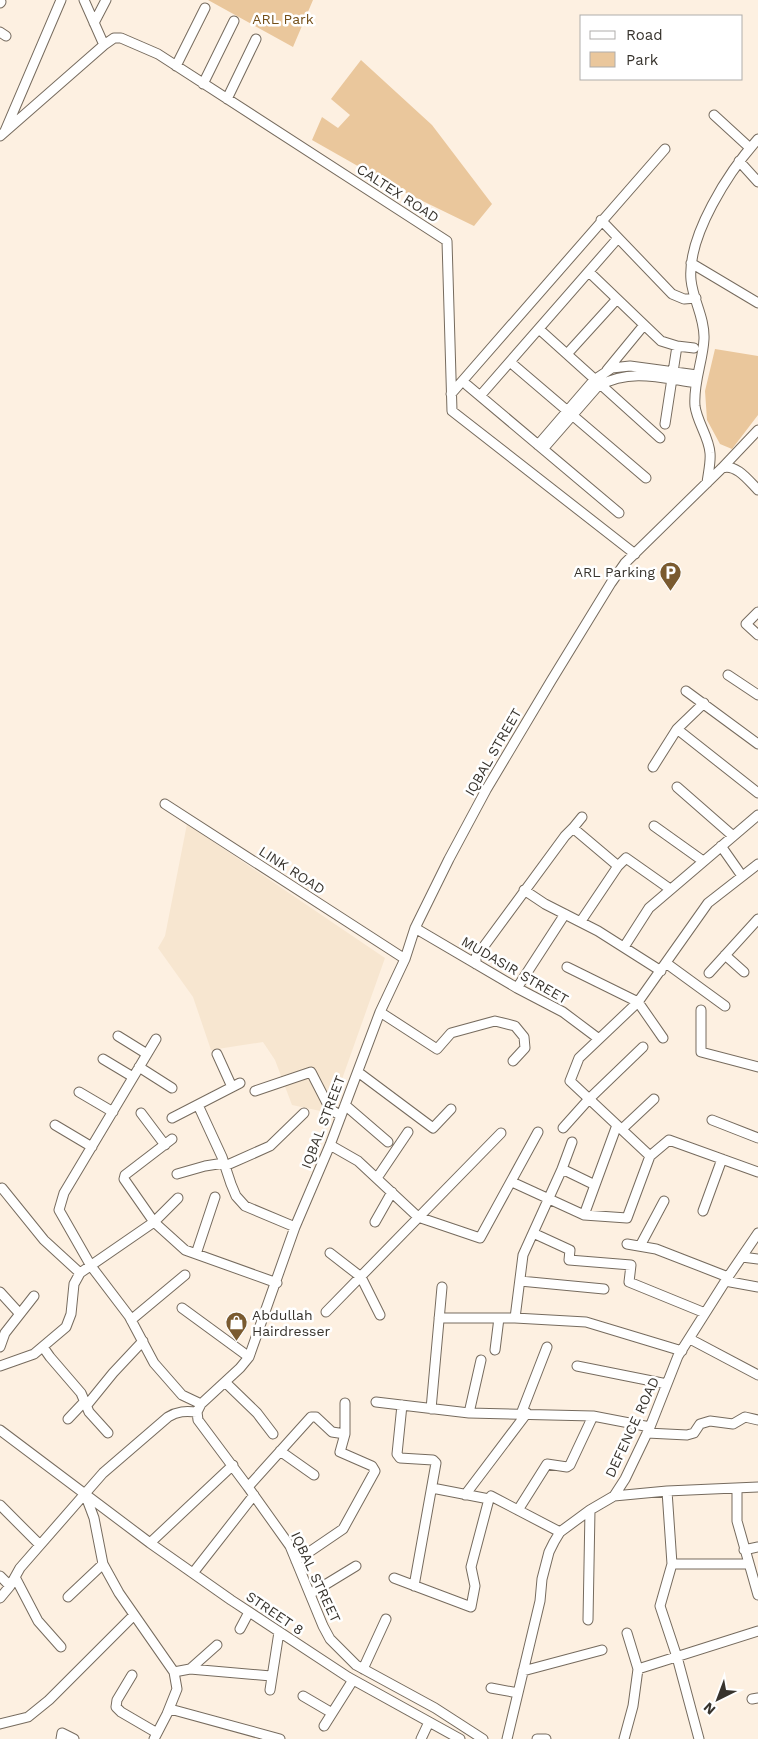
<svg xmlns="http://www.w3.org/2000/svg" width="758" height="1739" font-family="'Work Sans',sans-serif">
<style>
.built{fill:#f7e6d0}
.green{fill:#eac79c}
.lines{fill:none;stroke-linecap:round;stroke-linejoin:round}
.minor-casing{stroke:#766b5e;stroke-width:11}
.minor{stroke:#fff;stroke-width:9}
.labels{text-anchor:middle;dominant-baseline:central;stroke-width:5;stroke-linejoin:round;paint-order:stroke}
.park-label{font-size:14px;fill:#744f18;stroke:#fff}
.street-label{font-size:14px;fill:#37332d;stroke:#fff}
.poi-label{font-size:14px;fill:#37332d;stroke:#fff;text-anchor:end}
</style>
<rect width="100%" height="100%" fill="#fdf0e1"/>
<path class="built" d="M 187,824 L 385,958 L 330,1113 L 292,1105 L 275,1060 L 263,1042 L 211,1050 L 193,997 L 158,948 L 165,936 Z"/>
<path class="green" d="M 208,0 L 313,0 L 293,47 Z
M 361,60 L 432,125 L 492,204 L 474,226 L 400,190 L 312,140 L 322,117 L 338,128 L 350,115 L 331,99 Z
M 715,349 L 758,356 L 758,415 L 732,449 L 720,444 L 707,420 L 705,391 Z"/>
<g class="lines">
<defs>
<path id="minor" d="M 84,0 L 104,45
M 0,3 L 1,2
M 94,23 L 106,0
M 0,32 L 6,36
M 176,66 L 205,8
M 203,84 L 234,21
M 227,99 L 256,39
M 714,115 L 750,148
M 5,131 L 61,0
M 0,136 L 104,45 L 114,38 L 121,38 L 158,54 L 447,241 L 452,411 L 635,554
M 739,161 L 758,182
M 601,220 L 672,294 L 684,299 L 696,298
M 691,263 L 758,303
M 589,272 L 661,341 L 677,346 L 694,348
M 539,329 L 660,438
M 567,354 L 617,299
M 510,362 L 646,478
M 607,370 L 644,325
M 467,385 L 619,513
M 451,394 L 665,149
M 480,396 L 618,238
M 665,424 L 677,346
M 538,445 L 594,380 L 612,368 L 630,366 L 697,375
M 543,449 L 598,386 C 631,368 661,378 696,383
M 722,468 C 736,463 749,481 758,490
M 707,483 C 708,474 711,462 710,453 C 709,437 697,422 695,406 C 693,383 703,361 704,339 C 705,318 693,300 691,280 C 687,236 729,171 758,139
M 758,612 L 746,624 L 758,635
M 728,675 L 758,695
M 686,691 L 758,744
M 677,729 L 758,793
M 653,767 L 677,729 L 704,703
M 677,787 L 733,836
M 165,804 L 405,959
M 654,826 L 703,861
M 573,828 L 582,817
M 721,846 L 742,876
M 524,890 L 545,904 L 598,931 L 661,971
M 581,921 L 618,866 L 626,858 L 670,889
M 415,928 L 517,988 L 563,1012 L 599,1039
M 624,947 L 649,908 L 758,815
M 725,955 L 744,972
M 666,963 L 725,1006
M 476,964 L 476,957 L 565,836 L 573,828 L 618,866
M 567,967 L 638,1002 L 663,1038
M 709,973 L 758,919
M 517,988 L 565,914
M 701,1010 L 701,1052 L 758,1067
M 380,1012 L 437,1049 L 451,1033 L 495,1021 L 515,1026 L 524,1037 L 525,1048 L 513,1061
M 118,1036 L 147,1054
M 156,1039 L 64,1193 L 59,1210 L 91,1266 L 129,1316 L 154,1363 L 182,1395 L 201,1404
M 217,1054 L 232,1087
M 103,1059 L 133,1077
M 139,1067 L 172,1088
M 358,1072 L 433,1128 L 451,1109
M 255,1091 L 311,1072 L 330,1109 L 341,1116
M 79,1092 L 113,1112
M 198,1105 L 222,1157 L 231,1184 L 236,1196 L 245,1206 L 295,1227
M 345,1105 L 388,1142
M 141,1113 L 165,1145
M 172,1118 L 240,1083
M 712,1120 L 758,1138
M 55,1125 L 92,1147
M 563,1128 L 589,1099 L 643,1047
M 622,1129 L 654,1099
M 172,1139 L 125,1175 L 124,1179 L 154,1222 L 185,1250 L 277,1283
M 330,1145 L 358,1161 L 418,1217 L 480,1238 L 538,1132
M 650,1156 L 570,1081 L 579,1058 L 638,1002 L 708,903 L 758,864
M 225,1166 L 270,1146 L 304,1113
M 562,1169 L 595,1185
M 177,1174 L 205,1166 L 224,1163
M 377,1178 L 408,1132
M 512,1182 L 584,1215 L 627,1218 L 650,1156 L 669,1140 L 758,1172
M 2,1188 L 44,1240 L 80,1273
M 703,1211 L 722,1159
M 584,1215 L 617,1125
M 375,1222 L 392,1192
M 533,1233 L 570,1250 L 569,1260 L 631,1265 L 629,1282 L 705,1313
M 627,1244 L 656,1249 L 728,1277
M 640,1246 L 664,1201
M 330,1253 L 361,1277 L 380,1315
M 196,1254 L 215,1197
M 742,1257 L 758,1259
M 520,1281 L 604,1289
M 725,1281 L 758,1287
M 0,1292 L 20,1314
M 182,1308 L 249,1357
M 326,1312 L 501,1133
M 439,1318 L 515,1318 L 586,1322 L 682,1351
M 515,1318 L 523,1255 L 562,1169 L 572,1142
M 131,1320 L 185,1275
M 690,1339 L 758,1375
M 0,1347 L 5,1333 L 34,1296
M 43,1347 L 50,1357 L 81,1393 L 89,1412 L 108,1433
M 495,1350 L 499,1318
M 0,1366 L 34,1354 L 66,1327 L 71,1314 L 74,1284 L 80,1273 L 154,1222 L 178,1198
M 577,1366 L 667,1384
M 225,1382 L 257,1413 L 273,1434
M 376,1402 L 469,1413 L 593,1416 L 650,1427
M 87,1405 L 113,1373 L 143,1341
M 402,1405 L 397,1454 L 400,1458 L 433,1460 L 436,1463 L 414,1586
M 431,1409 L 442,1287
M 469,1413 L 481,1360
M 521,1414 L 547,1347
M 68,1419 L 85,1401
M 0,1430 L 150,1543 L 231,1600 L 348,1677 L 460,1739
M 647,1433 L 687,1435 L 694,1433 L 700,1424 L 710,1421 L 733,1424 L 745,1417 L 758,1420
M 280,1451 L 314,1475
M 248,1487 L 311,1417 L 316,1417 L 332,1432 L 345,1434 L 345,1403
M 432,1488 L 489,1499
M 737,1488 L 737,1521 L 758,1595
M 667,1491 L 672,1564 L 660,1606 L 677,1657 L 699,1739
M 85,1494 L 94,1518 L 103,1564 L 119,1593 L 174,1672 L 177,1689 L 167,1714 L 154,1739
M 465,1495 L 527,1413
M 614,1496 L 667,1491 L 758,1487
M 0,1505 L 40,1545
M 518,1510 L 547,1464 L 567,1467 L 570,1465 L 593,1416
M 150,1543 L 233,1465
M 744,1550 L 758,1547
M 296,1561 L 343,1529 L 375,1471 L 372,1466 L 340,1452 L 345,1434
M 672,1564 L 749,1564
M 193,1573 L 254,1495
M 0,1576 L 10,1586
M 15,1577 L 38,1621 L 61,1647
M 394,1578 L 471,1607 L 475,1586 L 471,1567 L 489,1499 L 491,1496 L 560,1532
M 310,1594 L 356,1566
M 68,1597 L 103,1564
M 0,1598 L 10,1586 L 20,1568 L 103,1473 L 168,1417 C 178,1411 185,1411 197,1412
M 588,1620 L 590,1510
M 240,1629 L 249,1612
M 190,1669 L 217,1645
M 363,1669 L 386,1619
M 638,1669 L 758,1631
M 523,1671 L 602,1650
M 174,1672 L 190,1669 L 271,1676
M 132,1675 L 117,1700 L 116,1707 L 121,1712 L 157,1733
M 491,1688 L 518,1693
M 270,1690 L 279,1632
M 303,1696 L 332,1713
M 752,1699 L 758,1698
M 170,1709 L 280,1739
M 0,1724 L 28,1717 L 49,1700 L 134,1615
M 324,1726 L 353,1680
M 61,1739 L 62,1733 L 74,1739
M 421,1739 L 429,1722
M 483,1739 L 435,1708 L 356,1665 L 330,1639 L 323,1626 L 290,1546 L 248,1487 L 198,1420 L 197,1412 L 201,1404 L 240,1368 L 249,1357 L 295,1227 L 330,1145 L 380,1012 L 405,959 L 415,928 L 449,859 L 486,790 L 551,681 L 611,583 L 625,563 L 722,468 L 758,430
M 507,1739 L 540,1601 L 542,1579 L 549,1552 L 554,1542 L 560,1532 L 590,1510 L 614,1496 L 625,1479 L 650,1427 L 678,1356 L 728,1277 L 758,1233
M 537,1739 L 546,1739
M 624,1739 L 633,1706 L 638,1669 L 627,1633"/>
</defs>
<use href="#minor" class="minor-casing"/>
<use href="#minor" class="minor"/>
</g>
<defs>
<symbol id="parking-pin" viewBox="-11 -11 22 30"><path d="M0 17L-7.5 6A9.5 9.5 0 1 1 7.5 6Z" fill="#7a5a2f" stroke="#fff"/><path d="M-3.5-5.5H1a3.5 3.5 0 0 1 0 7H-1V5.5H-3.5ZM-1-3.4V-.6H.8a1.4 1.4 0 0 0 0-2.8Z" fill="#fff"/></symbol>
<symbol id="shop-pin" viewBox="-11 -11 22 30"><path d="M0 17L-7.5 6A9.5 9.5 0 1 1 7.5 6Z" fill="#7a5a2f" stroke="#fff"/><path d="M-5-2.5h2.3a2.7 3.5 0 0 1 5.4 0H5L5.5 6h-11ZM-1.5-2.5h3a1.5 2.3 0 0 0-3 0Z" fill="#fff"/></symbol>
</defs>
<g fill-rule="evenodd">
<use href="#parking-pin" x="658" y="560" width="25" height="34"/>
<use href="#shop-pin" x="224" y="1310" width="25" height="34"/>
</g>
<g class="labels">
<g class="park-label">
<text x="283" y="19">ARL Park</text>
</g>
<g class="street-label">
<text transform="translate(398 193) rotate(33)">CALTEX ROAD</text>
<text transform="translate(493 752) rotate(-60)">IQBAL STREET</text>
<text transform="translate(292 870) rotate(33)">LINK ROAD</text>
<text transform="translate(515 970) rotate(30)">MUDASIR STREET</text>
<text transform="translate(323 1122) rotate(-69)">IQBAL STREET</text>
<text transform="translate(632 1427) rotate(-65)">DEFENCE ROAD</text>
<text transform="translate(316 1577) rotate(65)">IQBAL STREET</text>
<text transform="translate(275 1613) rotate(34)">STREET 8</text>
</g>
<g class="poi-label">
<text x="655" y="572">ARL Parking</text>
<text x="252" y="1315" text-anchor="start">Abdullah<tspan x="252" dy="16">Hairdresser</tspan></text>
</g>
</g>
<rect x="580" y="15" width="162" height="65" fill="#ffffff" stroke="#afadab"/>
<rect x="590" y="31" width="25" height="8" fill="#ffffff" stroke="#afadab"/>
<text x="626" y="40" font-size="15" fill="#37332d">Road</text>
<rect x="590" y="52" width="25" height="15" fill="#eac79c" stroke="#afadab"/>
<text x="626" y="65" font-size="15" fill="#37332d">Park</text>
<g transform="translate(718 1699) rotate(222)" stroke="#ffffff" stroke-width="4" paint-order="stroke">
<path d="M0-4L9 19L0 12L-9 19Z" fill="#37332d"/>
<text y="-8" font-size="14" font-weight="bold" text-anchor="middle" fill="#37332d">N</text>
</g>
</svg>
